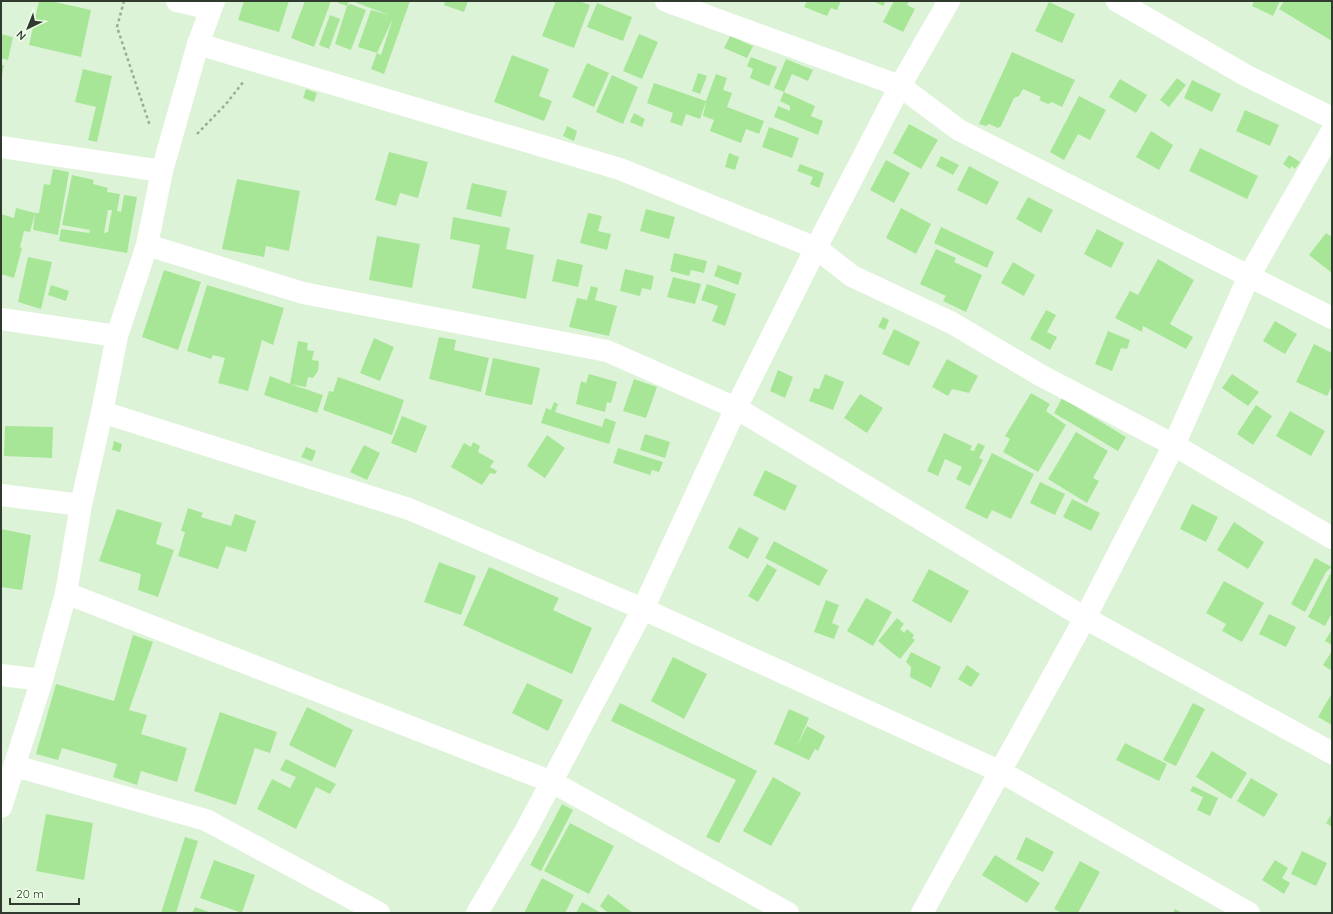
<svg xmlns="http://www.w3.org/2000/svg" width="1333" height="914" font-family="Quicksand,sans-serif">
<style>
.building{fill:#a7e697;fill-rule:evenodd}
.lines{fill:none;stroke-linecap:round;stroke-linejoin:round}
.path{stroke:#9bad97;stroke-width:2.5;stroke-dasharray:3 3;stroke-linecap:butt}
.minor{stroke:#fff;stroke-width:22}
</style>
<rect width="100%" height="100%" fill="#ddf3d7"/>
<path class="building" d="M 39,1 L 50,1 L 91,10 L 81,57 L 29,45 Z
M 244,1 L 289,1 L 279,32 L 238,20 Z
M 305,1 L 331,1 L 314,47 L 291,38 Z
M 338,1 L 349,1 L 347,6 L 338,3 Z
M 352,1 L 410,1 L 384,74 L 371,69 L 377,53 L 358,47 L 371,10 L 389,15 ZM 393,18 L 381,55 L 377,53 Z
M 445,1 L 468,1 L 464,12 L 444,5 Z
M 556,1 L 579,1 L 590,5 L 574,48 L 542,36 Z
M 807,1 L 841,1 L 837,10 L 831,8 L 827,16 L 804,7 Z
M 873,1 L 886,1 L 883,6 Z
M 894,1 L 909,1 L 907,5 L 915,9 L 903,32 L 883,22 Z
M 1254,1 L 1280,1 L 1273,16 L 1252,6 Z
M 1284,1 L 1330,1 L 1332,2 L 1332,41 L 1279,9 Z
M 1049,2 L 1075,14 L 1062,43 L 1035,31 Z
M 597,3 L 632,17 L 623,41 L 587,27 Z
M 350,4 L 366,10 L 351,50 L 335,44 L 347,6 Z
M 330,15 L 340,19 L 329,49 L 319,45 Z
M 1,34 L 13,37 L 8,60 L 1,58 Z
M 639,34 L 658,42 L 642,79 L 623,71 Z
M 730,36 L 753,46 L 747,58 L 724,48 Z
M 1012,52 L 1075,80 L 1062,107 L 1052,102 L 1048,104 L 1039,100 L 1041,97 L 1023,89 L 1019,96 L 1014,98 L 1001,126 L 998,128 L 989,124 L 986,126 L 979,124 Z
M 512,55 L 549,69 L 539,96 L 552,101 L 544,121 L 494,102 Z
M 751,57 L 777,67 L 769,86 L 750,78 L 753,69 L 747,66 Z
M 786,59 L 813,70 L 808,81 L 792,74 L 784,92 L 774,88 Z
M 587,63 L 609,73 L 594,107 L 572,97 Z
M 1,65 L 4,65 L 2,76 L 1,76 Z
M 83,69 L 112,76 L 97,142 L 88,140 L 96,107 L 75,102 Z
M 698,73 L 707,76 L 700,94 L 692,91 Z
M 716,74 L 727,78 L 723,90 L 732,93 L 727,107 L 764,121 L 759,134 L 746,129 L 741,143 L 710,131 L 714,120 L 703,116 L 706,101 Z
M 612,75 L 638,87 L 623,124 L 596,112 Z
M 1177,78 L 1186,85 L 1169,107 L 1160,100 Z
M 1120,79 L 1147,95 L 1136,113 L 1109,97 Z
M 1192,80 L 1221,94 L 1212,112 L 1184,98 Z
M 654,83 L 706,101 L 700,119 L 686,114 L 682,126 L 670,122 L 673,113 L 647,103 Z
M 306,89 L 317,93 L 314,102 L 303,98 Z
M 784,92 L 815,106 L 811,116 L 823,121 L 818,135 L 774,117 L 778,106 L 790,111 L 790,106 L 780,101 Z
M 1079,96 L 1106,110 L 1090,140 L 1078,134 L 1064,160 L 1050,152 Z
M 1245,110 L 1279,125 L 1270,146 L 1236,131 Z
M 634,113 L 645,119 L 642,127 L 630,122 Z
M 909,124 L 938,140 L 921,169 L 893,153 Z
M 567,126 L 577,131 L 574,141 L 563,136 Z
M 769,127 L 799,138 L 792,158 L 762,147 Z
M 1151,131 L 1173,145 L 1159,170 L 1136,157 Z
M 1200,148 L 1258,176 L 1247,199 L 1189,171 Z
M 389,152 L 428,162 L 418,198 L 400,193 L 396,206 L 375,200 Z
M 729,153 L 739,157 L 735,170 L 725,167 Z
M 1289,155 L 1300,162 L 1295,169 L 1292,166 L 1290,169 L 1283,164 Z
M 941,156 L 959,165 L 953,175 L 936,166 Z
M 886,160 L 910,173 L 894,203 L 870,190 Z
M 800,164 L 824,173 L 819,188 L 810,184 L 813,177 L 797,171 Z
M 969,166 L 999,182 L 987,205 L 957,190 Z
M 53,169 L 69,172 L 58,235 L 33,230 L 35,213 L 30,232 L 24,231 L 20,247 L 22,248 L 14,278 L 1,274 L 1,214 L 14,218 L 16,208 L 35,213 L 39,213 L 44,184 L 50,185 Z
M 72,175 L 94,180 L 93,184 L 108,188 L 107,192 L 120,194 L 117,211 L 121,212 L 124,195 L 137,197 L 127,253 L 59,241 L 61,229 L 89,233 L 90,230 L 62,225 ZM 108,210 L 112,210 L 108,232 L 104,233 Z
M 237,179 L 300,191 L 289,251 L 266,246 L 264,257 L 222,249 Z
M 472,183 L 507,191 L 501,217 L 466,209 Z
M 1028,197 L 1053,210 L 1041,233 L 1016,219 Z
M 901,208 L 931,224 L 916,254 L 886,238 Z
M 646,209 L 675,217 L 669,239 L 640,231 Z
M 588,213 L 602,216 L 598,231 L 611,234 L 607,250 L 580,243 Z
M 453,217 L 510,228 L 506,249 L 534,255 L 526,299 L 472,288 L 480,245 L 450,239 Z
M 941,227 L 994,252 L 987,268 L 934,243 Z
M 1097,229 L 1124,243 L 1111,268 L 1084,254 Z
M 1326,233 L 1332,237 L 1332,273 L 1309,255 Z
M 377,236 L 420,244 L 412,288 L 369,280 Z
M 936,249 L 956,258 L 954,262 L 982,275 L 966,312 L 943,301 L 946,296 L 920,284 Z
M 674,253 L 707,261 L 704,273 L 691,270 L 689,276 L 670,271 Z
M 28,257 L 52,262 L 41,309 L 18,302 Z
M 557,259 L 583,265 L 578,287 L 552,281 Z
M 1158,259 L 1194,280 L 1170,324 L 1193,337 L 1186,349 L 1143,326 L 1142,332 L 1115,318 L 1130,291 L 1138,295 Z
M 1013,262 L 1035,275 L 1024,296 L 1001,283 Z
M 718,265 L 742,273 L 738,285 L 714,276 Z
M 625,269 L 654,276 L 651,290 L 642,288 L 640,296 L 620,291 Z
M 164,270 L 201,282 L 178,350 L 142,337 Z
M 673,277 L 701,284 L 695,304 L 667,297 Z
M 707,284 L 736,294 L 725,326 L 712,321 L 718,306 L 701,300 Z
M 51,285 L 69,291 L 66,301 L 48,295 Z
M 207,285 L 284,308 L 273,345 L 262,340 L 248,391 L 218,383 L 225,358 L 213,355 L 211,359 L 187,351 Z
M 591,286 L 598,288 L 595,300 L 617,306 L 609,336 L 569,327 L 577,298 L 587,300 Z
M 1046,310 L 1056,315 L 1047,332 L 1057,337 L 1050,350 L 1030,339 Z
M 883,317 L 889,320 L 885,330 L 878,327 Z
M 1275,321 L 1297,334 L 1285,354 L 1263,341 Z
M 894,329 L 920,342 L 909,366 L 882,354 Z
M 1108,331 L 1130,340 L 1127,349 L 1121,348 L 1112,371 L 1095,364 Z
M 439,337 L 456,340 L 454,350 L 489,358 L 481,392 L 429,379 Z
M 374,338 L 394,347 L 380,381 L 360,373 Z
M 298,341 L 308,343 L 307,350 L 314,351 L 312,360 L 319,361 L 318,371 L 313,378 L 308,377 L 306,387 L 290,384 Z
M 1314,344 L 1332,353 L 1332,386 L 1327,396 L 1296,382 Z
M 493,358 L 540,368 L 532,405 L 485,395 Z
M 947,359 L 978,376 L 969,393 L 952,389 L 948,396 L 932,387 Z
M 778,370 L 793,377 L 785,398 L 770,391 Z
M 589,374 L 617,382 L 611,403 L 607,402 L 605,412 L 576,404 L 581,381 L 586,383 Z
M 825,374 L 844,382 L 833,410 L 809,401 L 814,388 L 819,389 Z
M 1232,374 L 1259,392 L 1248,406 L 1222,388 Z
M 270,376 L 290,384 L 323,395 L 317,413 L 264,395 Z
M 338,377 L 404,400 L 392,435 L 323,410 L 329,391 L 333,392 Z
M 634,379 L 657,387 L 646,418 L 623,411 Z
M 1031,393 L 1050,404 L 1046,411 L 1066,425 L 1038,472 L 1003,452 L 1010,439 L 1005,436 Z
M 860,394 L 883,408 L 867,433 L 844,418 Z
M 1062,398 L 1126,437 L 1118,451 L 1054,413 Z
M 554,402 L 558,404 L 555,412 L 602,427 L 605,418 L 616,422 L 609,444 L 541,423 L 546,408 L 551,410 Z
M 1256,405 L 1272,416 L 1253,445 L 1237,434 Z
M 1290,411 L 1325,431 L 1311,456 L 1276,436 Z
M 402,416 L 427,426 L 416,453 L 391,443 Z
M 5,426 L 53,427 L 52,458 L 4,456 Z
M 1076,432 L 1108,451 L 1093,478 L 1099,481 L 1087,503 L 1048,479 Z
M 944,433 L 972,446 L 970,450 L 974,451 L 978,443 L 985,446 L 979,458 L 983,460 L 970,486 L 956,479 L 962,467 L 945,459 L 938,476 L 927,471 Z
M 645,434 L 670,442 L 665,458 L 640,450 Z
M 547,435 L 565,448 L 545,478 L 527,466 Z
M 114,441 L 122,444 L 120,452 L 112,450 Z
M 473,442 L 480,446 L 478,452 L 494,461 L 490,467 L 497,471 L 495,474 L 490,473 L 482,485 L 451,467 L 464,443 L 471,447 Z
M 364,445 L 380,453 L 367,480 L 350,472 Z
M 306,447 L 316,451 L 312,461 L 301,457 Z
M 618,448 L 663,462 L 659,472 L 652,470 L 650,475 L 613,463 Z
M 992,453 L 1034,474 L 1011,519 L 992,510 L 987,519 L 965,508 Z
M 765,470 L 797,486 L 785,511 L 753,495 Z
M 1040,482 L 1065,494 L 1055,515 L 1030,503 Z
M 1072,499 L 1100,513 L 1091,531 L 1063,517 Z
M 1192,504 L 1218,517 L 1206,542 L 1180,529 Z
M 188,508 L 203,513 L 201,517 L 231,526 L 235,514 L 256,521 L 246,552 L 226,546 L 218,569 L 178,556 L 185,532 L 181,531 Z
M 117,509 L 162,523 L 156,544 L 174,550 L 158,597 L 138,590 L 141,574 L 99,561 Z
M 1234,522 L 1264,542 L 1248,569 L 1217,550 Z
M 739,527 L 759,538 L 748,559 L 728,548 Z
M 1,529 L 31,535 L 22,590 L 1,587 Z
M 774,541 L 828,570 L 819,586 L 765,558 Z
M 1315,558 L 1332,567 L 1326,572 L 1305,612 L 1291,604 Z
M 439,562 L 476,576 L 461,615 L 424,602 Z
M 767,564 L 777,570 L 758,602 L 748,596 Z
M 489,567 L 559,598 L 553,610 L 592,628 L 572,674 L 463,625 Z
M 929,569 L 969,591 L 951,623 L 912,601 Z
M 1330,574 L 1332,575 L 1332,613 L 1325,626 L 1308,617 Z
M 1224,581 L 1264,603 L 1242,642 L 1222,631 L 1226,624 L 1206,613 Z
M 866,598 L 892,612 L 873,646 L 847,631 Z
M 826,600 L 839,605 L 832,623 L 839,626 L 834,639 L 814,632 Z
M 1269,614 L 1296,627 L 1286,647 L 1259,634 Z
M 897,618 L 904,624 L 900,629 L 904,633 L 907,629 L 914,635 L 912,638 L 915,640 L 900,659 L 878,641 Z
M 1332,629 L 1332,645 L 1325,641 Z
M 133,635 L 153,642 L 129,710 L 147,715 L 141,734 L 187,748 L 177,782 L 141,771 L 137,785 L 113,777 L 117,764 L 62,748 L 58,760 L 36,754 L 56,684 L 114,701 Z
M 1332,651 L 1332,671 L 1323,665 Z
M 911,652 L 941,667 L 931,688 L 910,677 L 911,667 L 906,662 Z
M 673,657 L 707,674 L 684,719 L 651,701 Z
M 967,665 L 980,674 L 971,687 L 958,679 Z
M 527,683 L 563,700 L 548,731 L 512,713 Z
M 1332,693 L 1332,725 L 1318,717 Z
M 620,703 L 757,771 L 719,843 L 706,837 L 736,780 L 611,721 Z
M 1193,703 L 1205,709 L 1176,766 L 1163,760 Z
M 307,707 L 353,730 L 335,768 L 289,745 Z
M 789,709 L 809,718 L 796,748 L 807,726 L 825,736 L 818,751 L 815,749 L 809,760 L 774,744 Z
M 220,712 L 277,732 L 270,753 L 255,748 L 236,805 L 194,791 Z
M 1125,743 L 1167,764 L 1159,781 L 1116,760 Z
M 1212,751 L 1247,773 L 1231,799 L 1196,777 Z
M 286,759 L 336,784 L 330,794 L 316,787 L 296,829 L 257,809 L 272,779 L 290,788 L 296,777 L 280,770 Z
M 773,777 L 801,793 L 771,846 L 743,831 Z
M 1251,778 L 1278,794 L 1264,817 L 1237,801 Z
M 1193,786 L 1218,798 L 1210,816 L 1197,810 L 1203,797 L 1190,791 Z
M 562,804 L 573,810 L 541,871 L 530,865 Z
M 1332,813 L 1332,827 L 1326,823 Z
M 46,814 L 93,823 L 84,880 L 36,871 Z
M 570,823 L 614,846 L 589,894 L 544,871 Z
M 185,837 L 198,841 L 176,913 L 161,913 Z
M 1026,837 L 1054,852 L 1043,872 L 1016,859 Z
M 1302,851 L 1327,863 L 1316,886 L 1291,874 Z
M 995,855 L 1040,883 L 1027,903 L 982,875 Z
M 214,860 L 255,875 L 242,913 L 200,898 Z
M 1275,860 L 1288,868 L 1282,878 L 1290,883 L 1284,894 L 1262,880 Z
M 1080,861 L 1100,872 L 1078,913 L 1062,913 L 1054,909 Z
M 542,878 L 574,895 L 565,913 L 524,913 Z
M 608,894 L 633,913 L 608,913 L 600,906 Z
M 582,902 L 601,913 L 576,913 Z
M 195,907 L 212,913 L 192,913 Z
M 1175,909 L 1182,913 L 1173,913 Z"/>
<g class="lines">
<path class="path" d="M 124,1 L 117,27 L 150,126
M 197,134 L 226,104 L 244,81"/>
<path class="minor" d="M 177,1 L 211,9
M 666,1 L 900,86 L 959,130 L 1332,318
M 1117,1 L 1247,76 L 1332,118
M 198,44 L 620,169 L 816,248 L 852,276 L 952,323 L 1040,375 L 1174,445 L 1332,538
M 1,147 L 162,171 L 198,44 L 214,1
M 162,171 L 147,245 L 303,293 L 607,351 L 736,408 L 1085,618 L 1332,753
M 1,319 L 117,336
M 102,412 L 409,509 L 643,609 L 1001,772 L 1249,913
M 1,495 L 81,505
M 66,593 L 552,782 L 788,913
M 1,675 L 42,680
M 15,766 L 206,820 L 379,913
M 1,807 L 42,680 L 66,593 L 81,505 L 102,412 L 117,336 L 147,245
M 477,913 L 526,830 L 643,609 L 736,408 L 816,248 L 900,86 L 949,1
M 922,913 L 1085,618 L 1174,445 L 1249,276 L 1332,131"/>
</g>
<rect width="1333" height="914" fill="none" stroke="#313a2f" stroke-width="4"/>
<g transform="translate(28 28) rotate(223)" stroke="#edffe8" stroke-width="3" paint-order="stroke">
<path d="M0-3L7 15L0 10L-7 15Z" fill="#313a2f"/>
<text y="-6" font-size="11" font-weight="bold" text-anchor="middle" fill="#313a2f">N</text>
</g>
<path d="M10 898v6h69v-6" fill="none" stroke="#313a2f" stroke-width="2"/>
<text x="16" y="898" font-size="12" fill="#313a2f" stroke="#edffe8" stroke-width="3" paint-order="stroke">20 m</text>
</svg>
